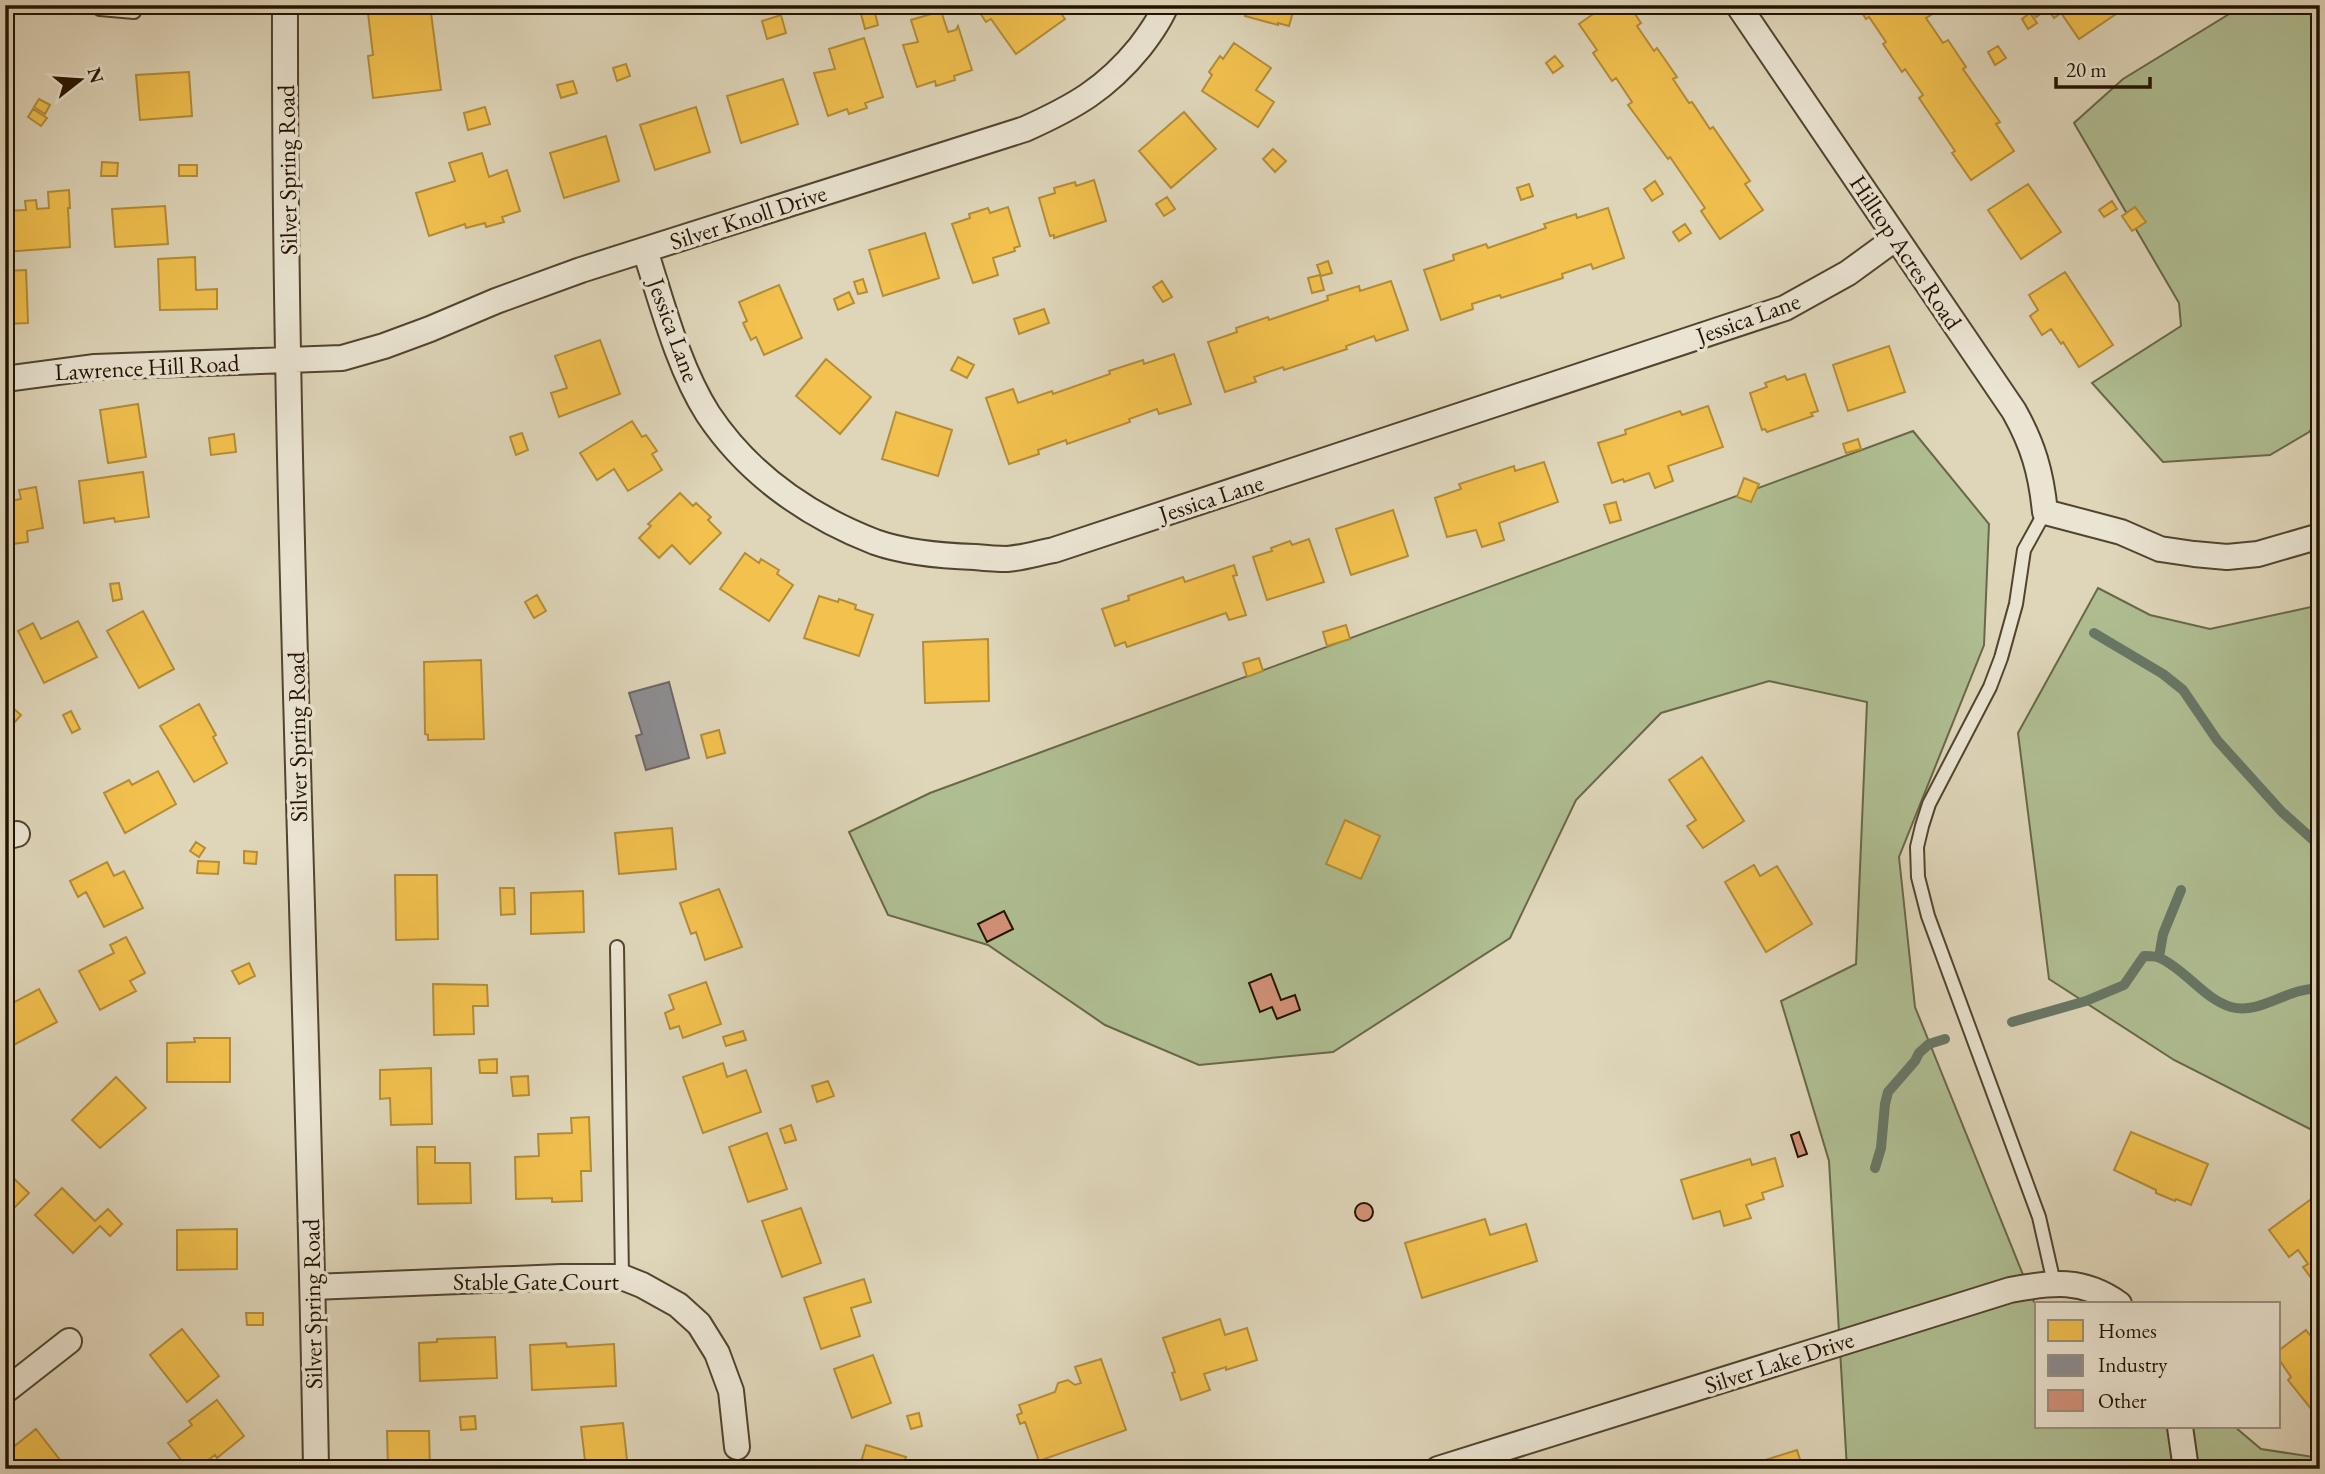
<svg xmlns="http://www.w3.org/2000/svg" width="2325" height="1474" font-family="'EB Garamond',serif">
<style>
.green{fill:#afbe92;stroke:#686849;stroke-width:2}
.homes{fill:#f2c14e;stroke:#b48d37;stroke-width:2}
.industry{fill:#8d8d92;stroke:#6d6866;stroke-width:2}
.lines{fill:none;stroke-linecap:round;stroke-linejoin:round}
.stream{stroke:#677766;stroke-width:10}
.building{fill:#d3927a;stroke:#221300;stroke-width:2}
.service-casing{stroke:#51442e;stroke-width:16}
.minor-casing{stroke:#51442e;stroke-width:28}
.service{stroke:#eae4d2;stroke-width:12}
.minor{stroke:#eae4d2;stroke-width:24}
.labels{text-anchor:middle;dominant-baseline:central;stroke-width:7;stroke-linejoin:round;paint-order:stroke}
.street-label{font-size:24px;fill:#221300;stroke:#eae4d2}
</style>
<rect width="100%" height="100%" fill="#dfd6ba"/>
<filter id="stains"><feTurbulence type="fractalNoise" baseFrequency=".00286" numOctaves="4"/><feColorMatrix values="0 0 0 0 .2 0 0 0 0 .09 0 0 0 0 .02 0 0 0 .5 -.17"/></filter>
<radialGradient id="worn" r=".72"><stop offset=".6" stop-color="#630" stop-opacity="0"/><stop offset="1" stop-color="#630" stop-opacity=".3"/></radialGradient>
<path class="green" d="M 2244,5 L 2320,5 L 2320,419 L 2309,432 L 2270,455 L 2163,462 L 2092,383 L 2181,326 L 2179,303 L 2074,123 L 2123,79 Z
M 1913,431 L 1989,524 L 1984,645 L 1899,857 L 1915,1007 L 2034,1302 L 2042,1304 L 2036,1304 L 2036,1427 L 2235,1427 L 2261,1449 L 2320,1458 L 2320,1469 L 1847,1469 L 1829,1161 L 1781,1001 L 1856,964 L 1867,702 L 1769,681 L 1661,713 L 1576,800 L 1510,938 L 1333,1052 L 1199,1065 L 1105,1025 L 988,945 L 888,915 L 849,832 L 930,793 Z
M 2098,588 L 2150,615 L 2210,629 L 2320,605 L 2320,1134 L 2174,1060 L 2049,979 L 2018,733 Z"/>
<path class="homes" d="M 367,5 L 430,5 L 441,90 L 373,98 L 368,56 L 373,55 Z
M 983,5 L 1055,5 L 1065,19 L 1016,54 L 991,19 L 986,22 L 980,13 L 986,9 Z
M 1248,5 L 1295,5 L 1289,26 L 1278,23 L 1278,25 L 1245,16 Z
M 1606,5 L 1629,5 L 1641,23 L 1637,26 L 1654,51 L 1657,48 L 1677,77 L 1673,79 L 1689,103 L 1692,102 L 1710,129 L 1713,127 L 1750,181 L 1745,184 L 1763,210 L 1720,239 L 1701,211 L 1705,208 L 1670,157 L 1668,159 L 1628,105 L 1632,102 L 1616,78 L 1612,81 L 1593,53 L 1597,50 L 1579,24 Z
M 1857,5 L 1924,5 L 1931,15 L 1926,18 L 1943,43 L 1948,40 L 1966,67 L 1963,69 L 2000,122 L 1996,124 L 2014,151 L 1971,180 L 1952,153 L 1955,151 L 1919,98 L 1923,95 L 1905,69 L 1902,72 L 1883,44 L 1886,42 L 1869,17 L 1866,19 Z
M 2028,5 L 2114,5 L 2119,12 L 2079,39 L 2061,13 L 2054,18 L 2048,9 L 2036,17 Z
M 874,9 L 878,25 L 865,29 L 861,14 Z
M 941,11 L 948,32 L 956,30 L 958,26 L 972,70 L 954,76 L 955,80 L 936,86 L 935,81 L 917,87 L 903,45 L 918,42 L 911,20 Z
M 2030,13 L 2037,23 L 2028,29 L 2022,19 Z
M 781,15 L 786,33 L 767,39 L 762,21 Z
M 864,38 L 883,97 L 865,103 L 867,108 L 849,114 L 847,109 L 828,116 L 814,73 L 835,69 L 829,49 Z
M 1234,43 L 1271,68 L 1256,90 L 1274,102 L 1258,127 L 1202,91 L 1212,75 L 1209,72 L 1220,56 L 1223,59 Z
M 1998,46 L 2006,58 L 1995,65 L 1988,52 Z
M 1555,56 L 1563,66 L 1553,73 L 1546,63 Z
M 626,64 L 630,76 L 617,81 L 613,68 Z
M 189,72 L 192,116 L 140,120 L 136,75 Z
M 783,79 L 798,124 L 741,143 L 727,96 Z
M 573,81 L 577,93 L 561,98 L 557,85 Z
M 39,99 L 50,105 L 45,114 L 34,107 Z
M 485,107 L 490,124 L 468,130 L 464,113 Z
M 696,107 L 710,152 L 655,170 L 640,125 Z
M 33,109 L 47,118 L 41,126 L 28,117 Z
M 1184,112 L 1216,149 L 1171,188 L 1139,151 Z
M 606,136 L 619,181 L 564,198 L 550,153 Z
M 1273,149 L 1286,161 L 1275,172 L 1263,159 Z
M 482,153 L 489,177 L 507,170 L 520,211 L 502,217 L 504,222 L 486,227 L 485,223 L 466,228 L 465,224 L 429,236 L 416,193 L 455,181 L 449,163 Z
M 102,162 L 118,163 L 117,176 L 101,176 Z
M 179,165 L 197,165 L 197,176 L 179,176 Z
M 1094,180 L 1106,221 L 1054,238 L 1054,235 L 1050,236 L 1039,198 L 1055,193 L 1054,188 L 1075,182 L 1076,186 Z
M 1655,181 L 1663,194 L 1652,201 L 1644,189 Z
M 1529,184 L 1533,196 L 1521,200 L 1517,188 Z
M 2028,184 L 2061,232 L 2021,259 L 1988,210 Z
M 69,190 L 70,208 L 68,208 L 70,247 L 5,252 L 5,211 L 26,210 L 25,201 L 36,200 L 37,209 L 49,208 L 48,192 Z
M 1167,197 L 1175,209 L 1164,216 L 1156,204 Z
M 2112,201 L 2117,209 L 2104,217 L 2099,210 Z
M 165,206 L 168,244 L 115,247 L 112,209 Z
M 1008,207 L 1020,246 L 1014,248 L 1015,251 L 993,258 L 998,275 L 973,283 L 952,224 L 970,218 L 969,214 L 988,208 L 990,213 Z
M 2135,207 L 2146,222 L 2132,231 L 2122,216 Z
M 1608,208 L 1624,258 L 1593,269 L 1591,264 L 1562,274 L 1563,278 L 1501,298 L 1500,295 L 1472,304 L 1473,309 L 1441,320 L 1424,270 L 1454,260 L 1453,255 L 1486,244 L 1488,248 L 1546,228 L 1544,224 L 1576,214 L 1577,218 Z
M 1685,224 L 1691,233 L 1679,241 L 1673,232 Z
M 925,233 L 939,278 L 883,296 L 869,250 Z
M 195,257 L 196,290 L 217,289 L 217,309 L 160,310 L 158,259 Z
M 1328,261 L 1332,273 L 1321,276 L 1317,265 Z
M 26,270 L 28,323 L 5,324 L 5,271 Z
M 2065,272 L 2113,345 L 2079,367 L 2063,342 L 2061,344 L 2051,329 L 2042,335 L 2030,316 L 2038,310 L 2029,295 Z
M 1320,275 L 1324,290 L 1312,293 L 1308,278 Z
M 863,279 L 867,292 L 858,294 L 854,282 Z
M 1162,281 L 1172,297 L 1163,302 L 1153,287 Z
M 1391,281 L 1408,330 L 1376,341 L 1374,336 L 1346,346 L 1347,349 L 1284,370 L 1283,367 L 1254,377 L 1256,382 L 1225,392 L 1208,342 L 1237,332 L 1236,328 L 1268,317 L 1269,320 L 1328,300 L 1327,296 L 1359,286 L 1360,291 Z
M 779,285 L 802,338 L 764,355 L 756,337 L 751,340 L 743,323 L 747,321 L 739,302 Z
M 849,292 L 854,303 L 838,310 L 834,299 Z
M 1044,309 L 1049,323 L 1019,334 L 1014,319 Z
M 600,340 L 620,394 L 559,417 L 551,393 L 567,388 L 555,356 Z
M 1889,346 L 1905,392 L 1848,411 L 1833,365 Z
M 1174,354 L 1191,404 L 1159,414 L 1157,409 L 1129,419 L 1130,422 L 1067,444 L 1066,440 L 1038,450 L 1039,454 L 1009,464 L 986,398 L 1013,389 L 1018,403 L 1052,391 L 1053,394 L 1110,374 L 1109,371 L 1143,360 L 1144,364 Z
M 958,357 L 974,365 L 967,378 L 951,370 Z
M 826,359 L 871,397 L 840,434 L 796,396 Z
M 1805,374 L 1818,411 L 1811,413 L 1813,416 L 1767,432 L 1765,429 L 1762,430 L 1750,393 L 1767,387 L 1765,383 L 1785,376 L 1787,380 Z
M 138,404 L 146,457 L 108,463 L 100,410 Z
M 1708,406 L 1723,447 L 1668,466 L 1673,481 L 1655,488 L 1649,473 L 1624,482 L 1623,479 L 1612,483 L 1598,443 L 1626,434 L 1625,430 L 1680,411 L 1682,415 Z
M 896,412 L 952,430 L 938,476 L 882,459 Z
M 632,421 L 642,437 L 646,435 L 657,451 L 652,454 L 662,470 L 628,491 L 614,469 L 597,480 L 580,453 Z
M 522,433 L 528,450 L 516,455 L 510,437 Z
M 234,434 L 236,452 L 211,455 L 209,438 Z
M 1858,439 L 1861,449 L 1846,453 L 1843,444 Z
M 1544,462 L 1558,502 L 1499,523 L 1504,540 L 1482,547 L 1476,530 L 1447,537 L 1435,498 L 1461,489 L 1459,484 L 1514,466 L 1515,471 Z
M 143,472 L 149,517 L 115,522 L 114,518 L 84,523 L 79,481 Z
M 1744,478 L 1759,484 L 1751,502 L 1737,497 Z
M 36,487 L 43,528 L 27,531 L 28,542 L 5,545 L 5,502 L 21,499 L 19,490 Z
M 680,493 L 693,506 L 696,503 L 711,517 L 708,520 L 721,533 L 690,564 L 672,545 L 659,558 L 639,538 L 651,526 L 648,524 Z
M 1616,502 L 1621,520 L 1610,523 L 1604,505 Z
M 1393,510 L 1408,556 L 1351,575 L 1336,529 Z
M 1309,539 L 1324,582 L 1267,600 L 1253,557 L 1272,551 L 1271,548 L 1290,541 L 1292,545 Z
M 745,553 L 759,563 L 761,559 L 779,570 L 777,574 L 793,585 L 769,621 L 720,589 Z
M 1234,565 L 1237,575 L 1233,576 L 1246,615 L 1229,620 L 1226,613 L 1127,647 L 1125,642 L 1115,646 L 1102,609 L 1129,600 L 1128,596 L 1183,577 L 1185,582 Z
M 119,583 L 122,599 L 113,601 L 110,584 Z
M 537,595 L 546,611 L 534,618 L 525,602 Z
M 819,596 L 838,602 L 839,599 L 856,605 L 855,609 L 873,615 L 859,656 L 804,638 Z
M 143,611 L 174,669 L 139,688 L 107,631 Z
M 78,621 L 97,657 L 44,683 L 18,631 L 33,623 L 41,639 Z
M 1346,625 L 1350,639 L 1327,646 L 1323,632 Z
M 988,639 L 989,701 L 925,703 L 923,642 Z
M 1259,658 L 1263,671 L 1247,677 L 1243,663 Z
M 481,660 L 484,739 L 428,740 L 428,735 L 425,734 L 424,662 Z
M 5,701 L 21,715 L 5,733 Z
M 199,704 L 216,735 L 213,737 L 227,763 L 194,782 L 160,726 Z
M 71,711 L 80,729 L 72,733 L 63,715 Z
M 719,730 L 725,753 L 707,758 L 701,735 Z
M 1702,757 L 1744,821 L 1703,848 L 1687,826 L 1696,820 L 1669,780 Z
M 158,771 L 176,804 L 125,833 L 104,793 L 129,780 L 132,785 Z
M 1345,820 L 1380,836 L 1361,879 L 1326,864 Z
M 672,828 L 676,869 L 619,874 L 615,833 Z
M 196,842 L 205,848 L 199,857 L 190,851 Z
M 244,851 L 257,852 L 256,864 L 244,863 Z
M 198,861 L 219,862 L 218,874 L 197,873 Z
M 107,862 L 114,876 L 124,871 L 143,908 L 104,927 L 86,892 L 78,897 L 70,881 Z
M 1754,865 L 1760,876 L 1777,866 L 1812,924 L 1766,952 L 1725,882 Z
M 395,875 L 437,875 L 438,939 L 396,940 Z
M 500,888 L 514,888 L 515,914 L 501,915 Z
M 719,889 L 742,947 L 705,960 L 696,932 L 691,934 L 680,903 Z
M 583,891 L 584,932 L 531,934 L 531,893 Z
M 126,937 L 145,973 L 130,981 L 136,991 L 100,1010 L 79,971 L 114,953 L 110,945 Z
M 249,963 L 255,976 L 239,984 L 232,971 Z
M 706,982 L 721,1024 L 683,1038 L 679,1026 L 670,1029 L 665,1013 L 674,1009 L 669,995 Z
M 433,984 L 487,985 L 488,1006 L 473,1006 L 474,1034 L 434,1035 Z
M 39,989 L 57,1022 L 10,1047 L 5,1038 L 5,1007 Z
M 743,1031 L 746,1040 L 726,1046 L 723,1037 Z
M 194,1038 L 230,1038 L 230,1082 L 167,1082 L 167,1043 L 195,1042 Z
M 497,1059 L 497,1073 L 480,1073 L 479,1060 Z
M 723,1063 L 727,1077 L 746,1070 L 761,1112 L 703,1133 L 683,1077 Z
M 431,1068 L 432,1124 L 391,1125 L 390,1098 L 380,1099 L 380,1070 Z
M 528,1076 L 529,1095 L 513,1096 L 511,1077 Z
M 116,1077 L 146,1108 L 100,1148 L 72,1120 Z
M 828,1081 L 834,1096 L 817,1102 L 812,1086 Z
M 589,1117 L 591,1171 L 581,1171 L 582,1201 L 552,1202 L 552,1198 L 516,1199 L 515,1157 L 539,1156 L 538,1134 L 572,1133 L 571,1118 Z
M 791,1125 L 796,1140 L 785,1143 L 780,1129 Z
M 2131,1132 L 2208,1164 L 2191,1205 L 2176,1199 L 2175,1201 L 2156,1193 L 2156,1190 L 2114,1170 Z
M 767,1133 L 787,1189 L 748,1202 L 729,1147 Z
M 417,1147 L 435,1147 L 435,1163 L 470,1163 L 471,1203 L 418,1204 Z
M 1775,1158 L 1783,1186 L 1762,1193 L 1764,1199 L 1746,1205 L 1751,1218 L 1724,1226 L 1720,1211 L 1693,1219 L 1681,1180 L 1750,1159 L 1752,1165 Z
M 5,1170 L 29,1193 L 5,1217 Z
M 62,1188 L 95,1221 L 108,1209 L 122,1224 L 110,1236 L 100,1226 L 73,1253 L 35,1215 Z
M 2314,1197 L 2320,1204 L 2320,1284 L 2317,1286 L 2303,1267 L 2308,1264 L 2298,1250 L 2289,1257 L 2269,1230 Z
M 801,1208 L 821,1263 L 782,1277 L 762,1221 Z
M 1485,1219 L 1490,1235 L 1526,1224 L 1537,1261 L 1422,1298 L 1405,1243 Z
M 237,1229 L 237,1269 L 177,1270 L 177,1230 Z
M 864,1279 L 871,1302 L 851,1308 L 860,1336 L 821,1349 L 804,1298 Z
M 246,1313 L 263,1313 L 263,1325 L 247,1325 Z
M 1220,1319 L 1225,1335 L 1247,1328 L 1257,1360 L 1226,1370 L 1226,1367 L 1204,1374 L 1210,1390 L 1181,1400 L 1172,1373 L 1175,1372 L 1163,1338 Z
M 182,1329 L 219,1376 L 187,1402 L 150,1355 Z
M 2306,1330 L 2320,1348 L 2320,1420 L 2288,1380 L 2291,1377 L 2278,1358 L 2278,1351 Z
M 495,1337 L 497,1378 L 420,1381 L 419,1343 L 437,1342 L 437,1339 Z
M 566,1343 L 567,1347 L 614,1344 L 616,1386 L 532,1390 L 530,1345 Z
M 873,1355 L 891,1403 L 852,1418 L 834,1369 Z
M 1101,1359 L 1126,1430 L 1039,1461 L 1025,1422 L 1020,1424 L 1017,1415 L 1022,1413 L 1019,1405 L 1055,1392 L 1058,1383 L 1068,1380 L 1075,1385 L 1081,1383 L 1075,1367 Z
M 217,1400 L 244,1436 L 217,1458 L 215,1455 L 196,1469 L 188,1469 L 168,1443 L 192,1425 L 189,1421 Z
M 919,1413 L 922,1426 L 911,1429 L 907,1416 Z
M 475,1416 L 476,1429 L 461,1430 L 460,1417 Z
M 623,1423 L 628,1469 L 586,1469 L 581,1427 Z
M 36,1429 L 67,1469 L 19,1469 L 7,1452 Z
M 387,1431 L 429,1431 L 430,1469 L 388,1469 Z
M 866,1445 L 906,1457 L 902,1469 L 859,1469 Z
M 1797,1450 L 1803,1469 L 1744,1469 L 1743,1467 Z"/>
<path class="industry" d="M 669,682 L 689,758 L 646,770 L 636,736 L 642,734 L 629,693 Z"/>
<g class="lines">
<path class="stream" d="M 2094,633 L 2163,674 L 2183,690 L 2217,740 L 2282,812 L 2320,846
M 2159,957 L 2163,934 L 2181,890
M 2012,1022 L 2086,1001 L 2124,985 L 2144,956 C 2149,956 2156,956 2160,958 C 2186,970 2204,999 2231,1007 C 2262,1015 2289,986 2320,989
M 1875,1168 L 1881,1148 L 1885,1104 L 1888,1092 L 1915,1061 L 1919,1053 L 1929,1044 L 1945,1039"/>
</g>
<path class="building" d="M 1004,911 L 1013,929 L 987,942 L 978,924 Z
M 1271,974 L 1281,1000 L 1295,995 L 1300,1010 L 1277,1019 L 1272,1007 L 1260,1012 L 1249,983 Z
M 1799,1132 L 1807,1154 L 1798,1157 L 1791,1135 Z
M1355 1212a9 9 0 1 1 18 0a9 9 0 1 1-18 0Z"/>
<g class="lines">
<defs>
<path id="service" d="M 94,5 L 100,9 L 134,12
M 2045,512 L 2024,550 L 2016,604 L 2001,658 L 1990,687 L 1929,804 L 1922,826 L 1917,847 L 1918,877 L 1928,916 L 2039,1217 L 2054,1283
M 617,947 L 622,1277"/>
<path id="minor" d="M 285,5 C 284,493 308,981 316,1469
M 1738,5 L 2014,411 C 2033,445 2041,472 2045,512 L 2121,532 L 2160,549 L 2194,554 L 2227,557 L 2258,554 L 2320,536
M 645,250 C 662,303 678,367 708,414 C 748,474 808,516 875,542 C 906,553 942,556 975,557 C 985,558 996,559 1007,559 C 1022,558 1038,553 1054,550 L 1785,308 L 1848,273 L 1896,238
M 5,379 L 95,367 L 342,358 L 384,346 L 430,329 L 496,301 L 581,270 L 1025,129 C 1074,107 1106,89 1140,47 C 1150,34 1160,20 1166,5
M 5,837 L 17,834
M 313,1287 L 561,1277 L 622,1277 L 642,1285 L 678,1305 L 699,1324 L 717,1353 L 731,1391 L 737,1447
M 5,1391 L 69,1341
M 2180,1427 L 2186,1469
M 1438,1469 L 2010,1290 C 2052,1282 2083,1278 2119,1304"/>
</defs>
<use href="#service" class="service-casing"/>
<use href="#minor" class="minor-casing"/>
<use href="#service" class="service"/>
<use href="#minor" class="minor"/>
</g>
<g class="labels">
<g class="street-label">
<text transform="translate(287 170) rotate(-91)">Silver Spring Road</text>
<text transform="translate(748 217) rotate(-18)">Silver Knoll Drive</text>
<text transform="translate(1906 252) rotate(56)">Hilltop Acres Road</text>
<text transform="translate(1748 318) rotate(-20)">Jessica Lane</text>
<text transform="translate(674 330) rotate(70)">Jessica Lane</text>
<text transform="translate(147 367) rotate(-3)">Lawrence Hill Road</text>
<text transform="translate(1211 498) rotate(-18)">Jessica Lane</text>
<text transform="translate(297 737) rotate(-91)">Silver Spring Road</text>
<text x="536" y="1281">Stable Gate Court</text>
<text transform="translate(312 1304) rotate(-91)">Silver Spring Road</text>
<text transform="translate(1779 1362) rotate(-18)">Silver Lake Drive</text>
</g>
</g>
<rect width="2325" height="1474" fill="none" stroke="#dfd6ba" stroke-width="28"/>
<rect x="7" y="7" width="2311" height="1460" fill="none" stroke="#221300" stroke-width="3.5"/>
<rect x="14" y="14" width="2297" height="1446" fill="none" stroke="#221300" stroke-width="2"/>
<rect x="2035" y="1302" width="245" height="126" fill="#eae4d2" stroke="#9a907e" stroke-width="2"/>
<rect x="2048" y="1320" width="35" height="21" fill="#f2c14e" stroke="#9a907e" stroke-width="2"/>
<text x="2098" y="1338" font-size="21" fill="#221300">Homes</text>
<rect x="2048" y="1355" width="35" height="21" fill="#8d8d92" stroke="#9a907e" stroke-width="2"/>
<text x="2098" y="1372" font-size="21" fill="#221300">Industry</text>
<rect x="2048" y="1390" width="35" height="21" fill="#d3927a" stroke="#9a907e" stroke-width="2"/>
<text x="2098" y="1408" font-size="21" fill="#221300">Other</text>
<g transform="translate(80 80) rotate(73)" stroke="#eae4d2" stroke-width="5" paint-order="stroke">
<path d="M0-5L12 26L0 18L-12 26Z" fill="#221300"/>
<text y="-10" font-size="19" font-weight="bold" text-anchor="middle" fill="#221300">N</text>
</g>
<path d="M2056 77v10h94v-10" fill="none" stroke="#221300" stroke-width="3.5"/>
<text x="2066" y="77" font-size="21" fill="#221300" stroke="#eae4d2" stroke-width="5" paint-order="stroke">20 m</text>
<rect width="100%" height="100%" filter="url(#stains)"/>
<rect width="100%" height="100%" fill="url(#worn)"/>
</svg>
